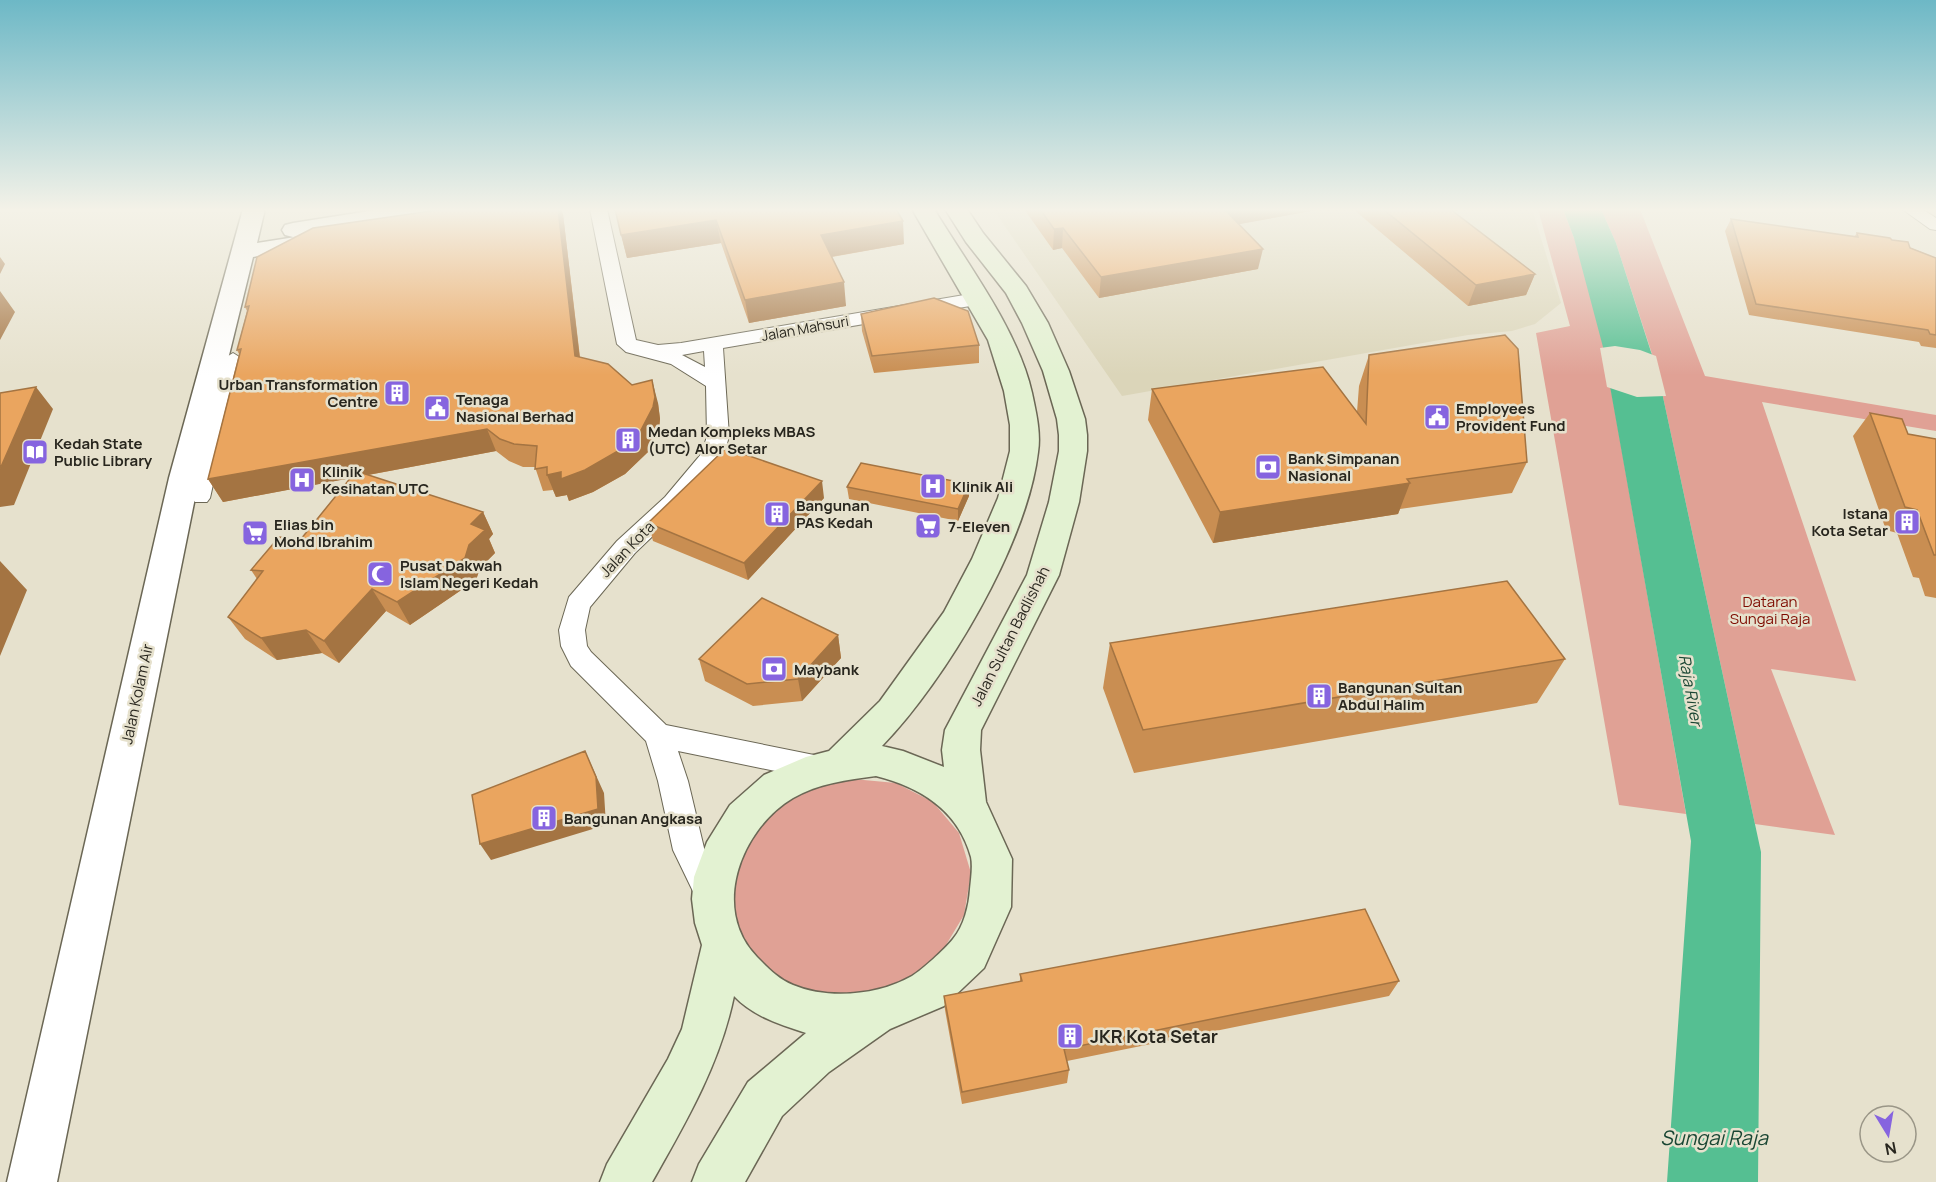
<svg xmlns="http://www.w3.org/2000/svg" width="1936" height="1182" font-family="Manrope,sans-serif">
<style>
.built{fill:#dbd5b9}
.green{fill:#e0a195}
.water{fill:#55bf92}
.pier{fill:#e6e1cd}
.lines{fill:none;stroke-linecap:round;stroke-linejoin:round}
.pedestrian-casing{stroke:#6b6755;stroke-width:2}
.minor-casing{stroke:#6b6755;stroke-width:2}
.tertiary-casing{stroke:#6b6755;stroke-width:3}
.secondary-casing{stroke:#6b6755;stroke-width:3}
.pedestrian{fill:#fff;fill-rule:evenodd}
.minor{fill:#fff;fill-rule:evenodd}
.tertiary{fill:#fff;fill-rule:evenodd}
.secondary{fill:#e3f2d2;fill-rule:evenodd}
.wall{fill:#c98e52}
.shaded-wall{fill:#a47442}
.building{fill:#eaa55f;stroke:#a47442;stroke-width:1.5}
.labels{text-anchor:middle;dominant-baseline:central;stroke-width:5;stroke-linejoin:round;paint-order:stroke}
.far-street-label{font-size:14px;fill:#28261e;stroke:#e6e1cd}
.poi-label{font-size:15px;font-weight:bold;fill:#28261e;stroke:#e6e1cd;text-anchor:start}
.street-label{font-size:15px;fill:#28261e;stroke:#e6e1cd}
.park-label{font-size:15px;fill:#7f0b00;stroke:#e6e1cd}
.water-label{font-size:16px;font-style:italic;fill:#194633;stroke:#e6e1cd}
.near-poi-label{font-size:18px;font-weight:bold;fill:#28261e;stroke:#e6e1cd;text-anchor:start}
.near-water-label{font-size:20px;font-style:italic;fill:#194633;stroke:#e6e1cd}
</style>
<rect width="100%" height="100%" fill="#e6e1cd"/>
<path class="built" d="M 993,209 L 1532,209 L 1561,303 L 1535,324 L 1512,331 L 1468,335 L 1122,396 Z"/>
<path class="green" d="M 1538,209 L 1563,209 L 1574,238 L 1652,354 L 1616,243 L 1601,209 L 1640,209 L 1705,376 L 1936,415 L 1936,431 L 1762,402 L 1856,681 L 1771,669 L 1835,835 L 1755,824 L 1663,397 L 1611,389 L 1686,814 L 1619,805 L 1536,333 L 1570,326 Z
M 853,779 L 896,783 L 933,802 L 959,833 L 971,873 L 964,915 L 940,955 L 900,984 L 850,997 L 800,990 L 761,966 L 737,929 L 731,886 L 744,845 L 772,811 L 810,788 Z"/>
<path class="water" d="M 1563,209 L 1601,209 L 1616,243 L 1652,355 L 1663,397 L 1761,852 L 1758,1182 L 1667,1182 L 1691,841 L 1603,347 L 1574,238 Z"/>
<path class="pier" d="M 1615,346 L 1640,350 L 1656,356 L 1666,396 L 1637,397 L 1607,387 L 1600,348 Z"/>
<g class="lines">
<defs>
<path id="pedestrian" d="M 233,353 L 241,358 L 210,498 L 207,502 L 195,502 L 192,498 L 225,358 Z"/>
<path id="minor" d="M 590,209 L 607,209 L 636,340 L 658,345 L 681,343 L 976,293 L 983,295 L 986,299 L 983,303 L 976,305 L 723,348 L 729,436 L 724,455 L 681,509 L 635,553 L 590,607 L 585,630 L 587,646 L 591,652 L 666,725 L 819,756 L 829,759 L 834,768 L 829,777 L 819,780 L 678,751 L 688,781 L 704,848 L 729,899 L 724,910 L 713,914 L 702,910 L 673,850 L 658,781 L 646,741 L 571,666 L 561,646 L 559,630 L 569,597 L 617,541 L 665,497 L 702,453 L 707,436 L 706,386 L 671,364 L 626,352 L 617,344 ZM 704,351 L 705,367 L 682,355 Z
M 1902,209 L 1922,209 L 1936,218 L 1936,230 L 1930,229 Z"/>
<path id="tertiary" d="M 243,209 L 265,209 L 257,243 L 321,233 L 329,235 L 332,240 L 329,245 L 321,247 L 253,257 L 199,478 L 57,1182 L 7,1182 L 169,478 Z
M 382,209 L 436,209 L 433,214 L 425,216 L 293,237 L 285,235 L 282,230 L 285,225 L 293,223 Z"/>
<path id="secondary" d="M 912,209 L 934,209 C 968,265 1018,330 1032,393 C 1036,412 1041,433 1038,452 C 1027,544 946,680 882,746 L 903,751 L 944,767 L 942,750 L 945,730 L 1027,575 L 1049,502 L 1059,451 L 1059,435 L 1057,419 L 1043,371 L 1022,323 L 1006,293 L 966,242 L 945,209 L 967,209 L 983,233 L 1026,286 L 1048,323 L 1069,371 L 1085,419 L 1087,435 L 1087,451 L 1079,502 L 1059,575 L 981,730 L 980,750 L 986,802 L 1012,859 L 1011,907 L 984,968 L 944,1006 L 890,1029 L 829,1072 L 782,1116 L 745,1182 L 692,1182 L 699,1164 L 748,1082 L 806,1033 C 780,1025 753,1016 734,996 C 720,1064 686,1122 652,1182 L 600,1182 L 607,1164 L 668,1059 L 682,1029 L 702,945 L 695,923 L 692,899 L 694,877 L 707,842 L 730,805 L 764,775 L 806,757 L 829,751 L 880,701 L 944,612 L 972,559 L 998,498 L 1010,451 L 1010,425 L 1004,391 L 988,340 ZM 876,776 C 920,787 958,810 971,857 C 973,866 971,879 970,889 C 969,905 964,926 953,939 C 944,950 923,969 912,976 C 879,995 829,1000 793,985 C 778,979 768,968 757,957 C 710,909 741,829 793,798 C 819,783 847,780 876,776 Z"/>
</defs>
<use href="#pedestrian" class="pedestrian-casing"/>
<use href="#minor" class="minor-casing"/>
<use href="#tertiary" class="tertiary-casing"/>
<use href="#secondary" class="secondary-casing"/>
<use href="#pedestrian" class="pedestrian"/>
<use href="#minor" class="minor"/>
<use href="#tertiary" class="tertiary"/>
<use href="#secondary" class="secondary"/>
</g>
<path class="wall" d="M 615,209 L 904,244 L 832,257 L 846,306 L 749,323 L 721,243 L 627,258 Z
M 1024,209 L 1322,209 L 1238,224 L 1258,269 L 1099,298 L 1062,248 L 1053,250 Z
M 1353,209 L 1450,209 L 1535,274 L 1526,295 L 1468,306 Z
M 563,214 L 580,357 L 632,385 L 658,403 L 660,419 L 659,429 L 648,452 L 625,474 L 593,492 L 569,501 L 567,495 L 556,497 L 553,490 L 543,491 L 535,467 L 523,467 L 509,461 L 496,451 L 368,475 L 483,512 L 493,534 L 489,539 L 495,553 L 480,568 L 476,580 L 410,625 L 386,611 L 339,663 L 322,653 L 277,660 L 245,639 L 228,617 L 257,579 L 251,570 L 301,539 L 350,478 L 223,502 L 208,479 L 239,354 L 237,350 L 247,311 L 245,307 Z
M 1731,219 L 1854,237 L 1857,233 L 1892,240 L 1936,258 L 1936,348 L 1921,346 L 1919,342 L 1749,315 L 1725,231 Z
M 861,314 L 979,345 L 979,363 L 874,373 L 862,331 Z
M 1369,355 L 1527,462 L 1512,493 L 1400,509 L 1398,514 L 1213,543 L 1148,420 L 1152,389 L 1357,412 L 1359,386 Z
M 1870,413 L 1908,434 L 1936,439 L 1936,598 L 1925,596 L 1919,578 L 1913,577 L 1897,533 L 1886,530 L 1853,436 Z
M 847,487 L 969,496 L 958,521 L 849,499 Z
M 824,498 L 748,580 L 653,541 L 648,523 Z
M 838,635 L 841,658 L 802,701 L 753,706 L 705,681 L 699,659 Z
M 1110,643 L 1565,659 L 1537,703 L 1134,773 L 1103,688 Z
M 1020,974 L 1399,981 L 1389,996 L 1067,1061 L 1069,1070 L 1067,1083 L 962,1104 L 945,1010 L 944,996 L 1020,982 Z"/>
<path class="shaded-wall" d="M 558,209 L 561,209 L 563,214 L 582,377 L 575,356 Z
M 1221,209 L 1322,209 L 1218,228 Z
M 716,220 L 721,243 L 627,258 L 621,235 Z
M 903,221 L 904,244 L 824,258 L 821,235 Z
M 1063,228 L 1062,248 L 1053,250 L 1054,229 Z
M 1263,249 L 1258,269 L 1099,298 L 1101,277 Z
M 0,257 L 5,264 L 0,274 Z
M 1535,274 L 1526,295 L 1468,306 L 1476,285 Z
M 844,282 L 846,306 L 749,323 L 745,300 Z
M 0,291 L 15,312 L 0,340 Z
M 652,380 L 658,403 L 660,419 L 659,429 L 648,452 L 625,474 L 593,492 L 569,501 L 567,495 L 556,497 L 547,475 Z
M 36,387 L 53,409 L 14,505 L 0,507 L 0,469 Z
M 487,429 L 496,451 L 223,502 L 208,479 Z
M 822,481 L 824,498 L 748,580 L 744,563 Z
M 1410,483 L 1398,514 L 1213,543 L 1220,512 Z
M 969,484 L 969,496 L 958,521 L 958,509 Z
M 483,512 L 493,534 L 489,539 L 495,553 L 480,568 L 476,580 L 410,625 L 397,602 Z
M 0,561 L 27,590 L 0,656 Z
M 372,589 L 386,611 L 339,663 L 324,641 Z
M 306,630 L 322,653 L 277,660 L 261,638 Z
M 838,635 L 841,658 L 802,701 L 798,679 Z
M 585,751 L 604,793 L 606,825 L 491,860 L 480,844 Z"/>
<path class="building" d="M 445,209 L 558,209 L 575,356 L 608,364 L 632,385 L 652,380 L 655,397 L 653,407 L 641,430 L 618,451 L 585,470 L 561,479 L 561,472 L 547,475 L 547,467 L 535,469 L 537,446 L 514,444 L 500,439 L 487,429 L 208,479 L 241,349 L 237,350 L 249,306 L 245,307 L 257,257 L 313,228 Z
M 615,209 L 896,209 L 903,221 L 821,235 L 844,282 L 745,300 L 716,220 L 621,235 Z
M 1040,209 L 1224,209 L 1263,249 L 1101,277 L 1063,228 L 1054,229 Z
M 1383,209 L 1450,209 L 1535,274 L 1476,285 Z
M 1731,219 L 1858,237 L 1857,233 L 1890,238 L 1892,240 L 1908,242 L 1910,248 L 1936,258 L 1936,335 L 1930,334 L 1928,330 L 1756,304 Z
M 934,298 L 968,311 L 979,345 L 872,356 L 861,314 Z
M 1505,335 L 1518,349 L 1527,462 L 1407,479 L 1410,483 L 1220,512 L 1152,389 L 1323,367 L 1366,424 L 1369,355 Z
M 36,387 L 0,469 L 0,393 Z
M 1870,413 L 1902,419 L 1908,434 L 1936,439 L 1936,555 L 1934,555 L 1917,510 L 1905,507 Z
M 726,448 L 822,481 L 744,563 L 648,523 Z
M 861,463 L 969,484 L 958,509 L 847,487 Z
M 356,471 L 483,512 L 471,524 L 485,530 L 469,545 L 465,558 L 397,602 L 372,589 L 324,641 L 306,630 L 261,638 L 228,617 L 263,571 L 251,570 L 279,537 L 301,539 Z
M 1507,581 L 1565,659 L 1143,730 L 1110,643 Z
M 762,598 L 838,635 L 798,679 L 747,684 L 699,659 Z
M 585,751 L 596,777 L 598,809 L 480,844 L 472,795 Z
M 1365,909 L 1399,981 L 1064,1049 L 1069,1070 L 962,1092 L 944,996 L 1022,981 L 1020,974 Z"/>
<linearGradient id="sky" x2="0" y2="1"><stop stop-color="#6db8c6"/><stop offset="0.56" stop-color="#f4f2e8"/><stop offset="1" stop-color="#f4f2e8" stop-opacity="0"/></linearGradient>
<rect width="1936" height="375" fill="url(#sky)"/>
<defs>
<symbol id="building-square" viewBox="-11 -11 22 22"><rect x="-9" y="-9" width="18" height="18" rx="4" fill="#8664df" stroke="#e6e1cd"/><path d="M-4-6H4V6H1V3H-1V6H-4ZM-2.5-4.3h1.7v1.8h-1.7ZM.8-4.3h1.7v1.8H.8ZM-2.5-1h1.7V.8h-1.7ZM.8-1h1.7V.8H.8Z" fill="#fff"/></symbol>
<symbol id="civic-square" viewBox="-11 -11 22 22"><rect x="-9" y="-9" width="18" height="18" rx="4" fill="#8664df" stroke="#e6e1cd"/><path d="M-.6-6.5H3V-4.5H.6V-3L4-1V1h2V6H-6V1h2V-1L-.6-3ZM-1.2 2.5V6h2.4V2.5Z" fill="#fff"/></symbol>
<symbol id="library-square" viewBox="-11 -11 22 22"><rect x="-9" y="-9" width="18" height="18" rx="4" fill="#8664df" stroke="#e6e1cd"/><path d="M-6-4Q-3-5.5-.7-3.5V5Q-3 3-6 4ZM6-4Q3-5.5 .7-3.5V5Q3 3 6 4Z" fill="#fff"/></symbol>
<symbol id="bank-square" viewBox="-11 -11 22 22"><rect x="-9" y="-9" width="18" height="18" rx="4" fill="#8664df" stroke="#e6e1cd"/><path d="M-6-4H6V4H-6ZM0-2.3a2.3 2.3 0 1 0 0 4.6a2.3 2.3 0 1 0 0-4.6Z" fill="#fff"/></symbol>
<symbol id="hospital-square" viewBox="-11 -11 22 22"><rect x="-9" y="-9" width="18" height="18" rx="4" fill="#8664df" stroke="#e6e1cd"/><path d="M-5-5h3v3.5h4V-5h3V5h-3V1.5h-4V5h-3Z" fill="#fff"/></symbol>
<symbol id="supermarket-square" viewBox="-11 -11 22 22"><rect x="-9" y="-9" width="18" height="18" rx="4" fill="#8664df" stroke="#e6e1cd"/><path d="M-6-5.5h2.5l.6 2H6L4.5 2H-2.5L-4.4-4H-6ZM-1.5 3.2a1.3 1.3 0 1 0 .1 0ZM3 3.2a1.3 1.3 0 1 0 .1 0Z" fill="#fff"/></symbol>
<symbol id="mosque-square" viewBox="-11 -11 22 22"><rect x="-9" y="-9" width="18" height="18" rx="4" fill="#8664df" stroke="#e6e1cd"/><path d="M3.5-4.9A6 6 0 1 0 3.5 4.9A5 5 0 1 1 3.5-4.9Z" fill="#fff"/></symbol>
</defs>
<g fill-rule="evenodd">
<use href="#building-square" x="382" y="378" width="30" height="30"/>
<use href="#civic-square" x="422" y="393" width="30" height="30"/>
<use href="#civic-square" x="1422" y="402" width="30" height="30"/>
<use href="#building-square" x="613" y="425" width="30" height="30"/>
<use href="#library-square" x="20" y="437" width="30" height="30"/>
<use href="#bank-square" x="1253" y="452" width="30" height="30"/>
<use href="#hospital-square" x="287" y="465" width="30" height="30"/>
<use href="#hospital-square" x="918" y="471" width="30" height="30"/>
<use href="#building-square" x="762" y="499" width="30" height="30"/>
<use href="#building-square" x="1892" y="507" width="30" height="30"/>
<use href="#supermarket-square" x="913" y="511" width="30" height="30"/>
<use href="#supermarket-square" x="240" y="518" width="30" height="30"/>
<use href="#mosque-square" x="365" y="559" width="30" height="30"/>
<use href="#bank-square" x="759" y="654" width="30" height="30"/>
<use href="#building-square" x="1304" y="681" width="30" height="30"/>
<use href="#building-square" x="529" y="803" width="30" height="30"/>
<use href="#building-square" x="1055" y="1021" width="30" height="30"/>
</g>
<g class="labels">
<g class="far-street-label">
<text transform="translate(805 328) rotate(-10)">Jalan Mahsuri</text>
</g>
<g class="poi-label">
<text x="378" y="384" text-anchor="end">Urban Transformation<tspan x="378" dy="17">Centre</tspan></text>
<text x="456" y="399">Tenaga<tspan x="456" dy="17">Nasional Berhad</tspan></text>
<text x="1456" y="408">Employees<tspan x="1456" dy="17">Provident Fund</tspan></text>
<text x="648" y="431">Medan Kompleks MBAS<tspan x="648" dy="17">(UTC) Alor Setar</tspan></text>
<text x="54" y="443">Kedah State<tspan x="54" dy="17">Public Library</tspan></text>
<text x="1288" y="458">Bank Simpanan<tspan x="1288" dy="17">Nasional</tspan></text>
<text x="322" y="471">Klinik<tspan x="322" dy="17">Kesihatan UTC</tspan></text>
<text x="952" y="486">Klinik Ali</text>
<text x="796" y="505">Bangunan<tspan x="796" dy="17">PAS Kedah</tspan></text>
<text x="1888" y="513" text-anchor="end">Istana<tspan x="1888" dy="17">Kota Setar</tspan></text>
<text x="274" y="524">Elias bin<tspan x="274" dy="17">Mohd Ibrahim</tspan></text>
<text x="948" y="526">7-Eleven</text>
<text x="400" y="565">Pusat Dakwah<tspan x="400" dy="17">Islam Negeri Kedah</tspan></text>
<text x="794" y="669">Maybank</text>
<text x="1338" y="687">Bangunan Sultan<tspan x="1338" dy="17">Abdul Halim</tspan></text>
<text x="564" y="818">Bangunan Angkasa</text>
</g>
<g class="street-label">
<text transform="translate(627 549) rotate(-46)">Jalan Kota</text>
<text transform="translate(1010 636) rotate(-63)">Jalan Sultan Badlishah</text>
<text transform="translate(137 694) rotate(-78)">Jalan Kolam Air</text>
</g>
<g class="park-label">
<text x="1770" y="601">Dataran<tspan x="1770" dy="17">Sungai Raja</tspan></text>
</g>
<g class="water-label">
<text transform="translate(1691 690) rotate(80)">Raja River</text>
</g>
<g class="near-poi-label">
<text x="1090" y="1036">JKR Kota Setar</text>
</g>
<g class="near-water-label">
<text x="1714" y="1137">Sungai Raja</text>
</g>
</g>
<g transform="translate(1888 1134) rotate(169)"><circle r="28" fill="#e6e1cd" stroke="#9a9687" stroke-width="1.5"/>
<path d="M0-4.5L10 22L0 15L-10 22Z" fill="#8664df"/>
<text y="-9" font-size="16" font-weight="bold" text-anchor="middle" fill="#28261e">N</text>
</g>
</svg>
